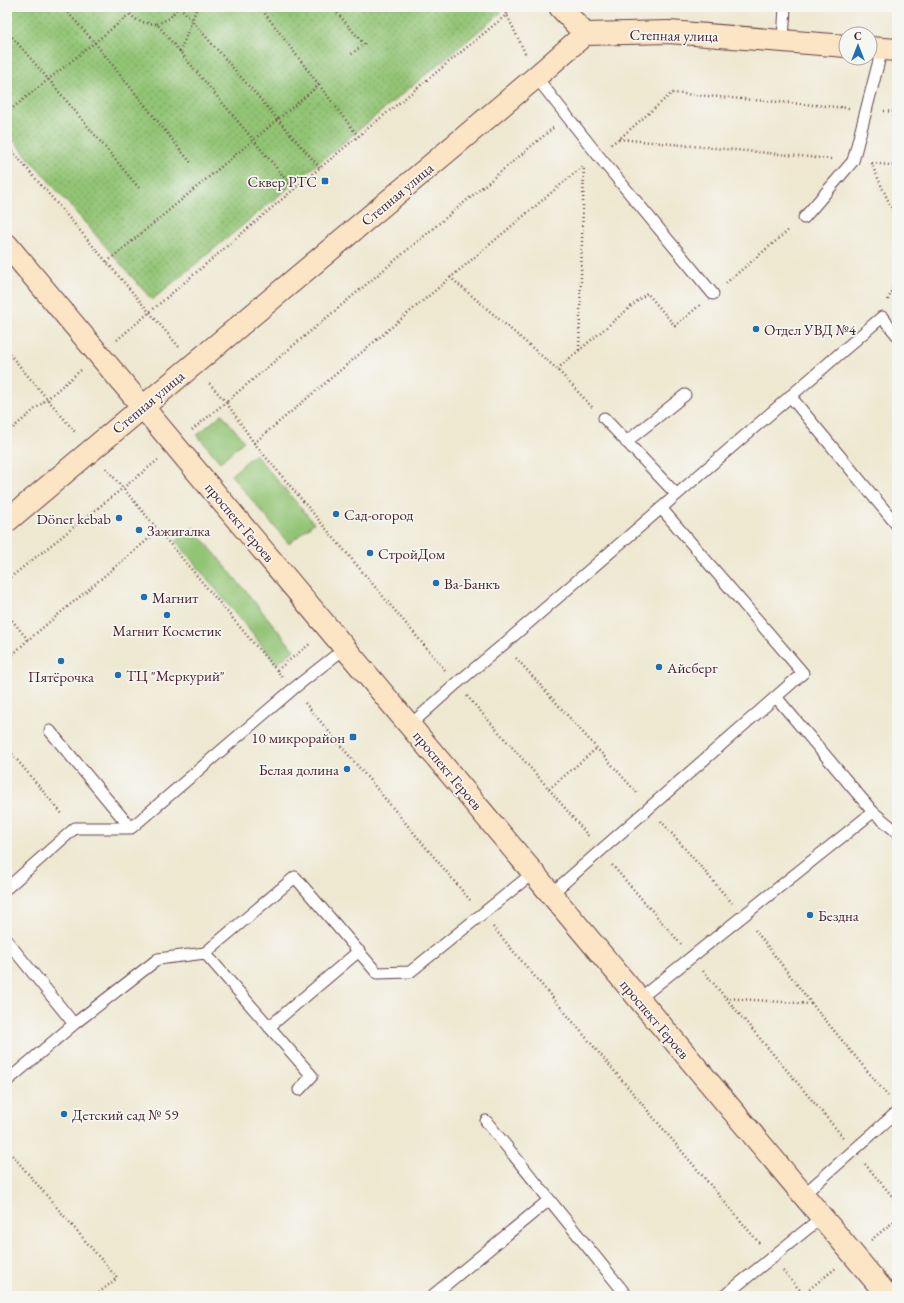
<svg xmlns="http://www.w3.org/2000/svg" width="904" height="1303" font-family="'EB Garamond',serif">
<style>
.grass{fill:#92c475;stroke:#6e7250}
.park{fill:url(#park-dots);stroke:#6e7250}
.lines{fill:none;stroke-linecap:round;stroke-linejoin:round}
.lane-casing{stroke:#633d44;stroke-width:13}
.secondary-casing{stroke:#633d44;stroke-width:24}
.path{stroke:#633d44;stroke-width:2.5;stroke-dasharray:1 3;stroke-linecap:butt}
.lane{stroke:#fff;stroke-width:11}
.secondary{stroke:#fce5c4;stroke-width:22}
.poi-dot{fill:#1f6fb2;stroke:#f6f6f2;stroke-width:1.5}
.labels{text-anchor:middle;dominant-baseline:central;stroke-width:3.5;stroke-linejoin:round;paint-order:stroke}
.street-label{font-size:15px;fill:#4a1f2b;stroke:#f6f6f2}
.poi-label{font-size:15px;fill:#4a1f2b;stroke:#f6f6f2;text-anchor:start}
</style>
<defs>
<pattern id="park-dots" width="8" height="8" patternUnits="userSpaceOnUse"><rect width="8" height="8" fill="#92c475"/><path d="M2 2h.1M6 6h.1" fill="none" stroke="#799f60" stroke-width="1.8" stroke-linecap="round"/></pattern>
</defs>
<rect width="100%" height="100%" fill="#f6f6f2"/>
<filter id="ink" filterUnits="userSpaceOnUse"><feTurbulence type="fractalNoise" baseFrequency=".025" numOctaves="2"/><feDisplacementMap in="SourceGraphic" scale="8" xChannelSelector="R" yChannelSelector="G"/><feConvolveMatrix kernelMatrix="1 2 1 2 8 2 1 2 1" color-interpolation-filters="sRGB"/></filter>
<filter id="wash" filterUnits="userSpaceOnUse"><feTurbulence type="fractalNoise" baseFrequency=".012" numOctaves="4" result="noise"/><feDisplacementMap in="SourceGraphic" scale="16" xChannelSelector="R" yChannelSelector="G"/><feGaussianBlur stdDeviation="0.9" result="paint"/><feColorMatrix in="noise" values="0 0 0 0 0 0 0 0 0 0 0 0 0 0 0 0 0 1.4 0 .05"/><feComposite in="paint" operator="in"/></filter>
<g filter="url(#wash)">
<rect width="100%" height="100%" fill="#eee8d0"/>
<path class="grass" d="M 222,414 L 244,441 L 220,462 L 197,435 Z
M 255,454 L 314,523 L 289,544 L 231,475 Z
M 193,527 L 294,650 L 277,664 L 176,541 Z"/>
<path class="park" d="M 7,7 L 497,7 L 502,12 L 152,300 L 7,133 Z"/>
</g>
<g filter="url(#ink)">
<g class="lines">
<defs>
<path id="lane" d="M 783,40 L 785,7
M 536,77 L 597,154 L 713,294
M 804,218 L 853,161 L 882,49
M 790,396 L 897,525
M 604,418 L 676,494
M 626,442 L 685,395
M 776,697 L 873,812
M 410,725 L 456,684 L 504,644 L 882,317 L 897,335
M 50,731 L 131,828
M 7,888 L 75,828 L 131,828 L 293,689 L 345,648
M 551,894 L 803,673 L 661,508
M 7,941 L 74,1024 L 158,959 L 205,953 L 312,1076 L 299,1090
M 205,953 L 295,877 L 377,973 L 410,972 L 533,873
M 639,999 L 873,812 L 897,832
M 269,1027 L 359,951
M 7,1081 L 74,1024
M 486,1121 L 627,1296
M 803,1195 L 897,1112
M 432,1296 L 549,1200
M 724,1296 L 822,1217"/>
<path id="secondary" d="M 560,7 L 585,34
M 870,48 L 897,50
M 7,245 L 888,1296
M 7,521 L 536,77 L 585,34 L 669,32 L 846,46"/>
</defs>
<use href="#lane" class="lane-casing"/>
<use href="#secondary" class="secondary-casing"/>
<path class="path" d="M 63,7 L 95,43 L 191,163
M 126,7 C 133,22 142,23 157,24 L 294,189
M 180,7 L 320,168
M 260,7 L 319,85
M 332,7 L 364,44 L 349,56
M 500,7 L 507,15 L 526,55
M 157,24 L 170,18 L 178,7
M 7,31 L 49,80 L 139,188
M 180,52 L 197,7
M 10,110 L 129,15
M 884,111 L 897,112
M 619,139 L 831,159
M 611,144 L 619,139 L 672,93 L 849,108
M 7,145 L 179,347
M 871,163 L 897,220
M 872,163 L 897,166
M 107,262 L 319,85 L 358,136
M 450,277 L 557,369
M 726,283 L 790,229
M 888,300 L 897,278
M 117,340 L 294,189 L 516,7
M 579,350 L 584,167
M 7,351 L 75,432
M 592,407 L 557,369 L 647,293 L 675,326 L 700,305
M 192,430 L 226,402 L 208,382
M 7,433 L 81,370
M 254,443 L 583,166
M 106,468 L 282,677
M 7,580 L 123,488 L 158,460
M 7,614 L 28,640
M 516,658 L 638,794
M 7,660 L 28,640 L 158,531
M 277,670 L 311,643
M 445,670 L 254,443 L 226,402 L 553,128
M 467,696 L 549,789 L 590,838
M 305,703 L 470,900
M 7,748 L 63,815
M 549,789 L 597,748
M 661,821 L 732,903
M 612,865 L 681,944
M 493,927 L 760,1244
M 755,930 L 812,1004 L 888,1096
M 703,971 L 843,1137
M 726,998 L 811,1004
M 7,1149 L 117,1278 L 95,1296
M 865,1164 L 897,1202
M 871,1240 L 897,1219
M 783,1271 L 805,1296
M 803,1294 L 836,1268"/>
<use href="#lane" class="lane"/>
<use href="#secondary" class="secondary"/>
</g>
</g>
<g class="poi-dot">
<rect x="321" y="177" width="8" height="8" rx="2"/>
<circle cx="756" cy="329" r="4"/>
<circle cx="336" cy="514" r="4"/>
<circle cx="119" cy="518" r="4"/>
<circle cx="139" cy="530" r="4"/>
<circle cx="370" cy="553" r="4"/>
<circle cx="436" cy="583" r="4"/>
<circle cx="144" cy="597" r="4"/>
<circle cx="167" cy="615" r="4"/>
<circle cx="61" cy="661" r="4"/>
<circle cx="659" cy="667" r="4"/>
<circle cx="118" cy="675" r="4"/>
<rect x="349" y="733" width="8" height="8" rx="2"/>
<circle cx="347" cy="769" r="4"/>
<circle cx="810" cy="915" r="4"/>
<circle cx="64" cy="1114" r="4"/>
</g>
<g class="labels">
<g class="street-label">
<text transform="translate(674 35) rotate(1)">Степная улица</text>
<text transform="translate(397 194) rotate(-40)">Степная улица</text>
<text transform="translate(148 402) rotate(-40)">Степная улица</text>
<text transform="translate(240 522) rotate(50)">проспект Героев</text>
<text transform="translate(448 770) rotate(50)">проспект Героев</text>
<text transform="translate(655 1019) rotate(50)">проспект Героев</text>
</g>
<g class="poi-label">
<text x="317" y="181" text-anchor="end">Сквер РТС</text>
<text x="764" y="329">Отдел УВД №4</text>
<text x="344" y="514">Сад-огород</text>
<text x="111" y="518" text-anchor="end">Döner kebab</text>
<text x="147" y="530">Зажигалка</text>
<text x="378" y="553">СтройДом</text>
<text x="444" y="583">Ва-Банкъ</text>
<text x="152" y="597">Магнит</text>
<text x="167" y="630" text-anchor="middle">Магнит Косметик</text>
<text x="667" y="667">Айсберг</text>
<text x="126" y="675">ТЦ "Меркурий"</text>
<text x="61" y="676" text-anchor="middle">Пятёрочка</text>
<text x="345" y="737" text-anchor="end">10 микрорайон</text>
<text x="339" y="769" text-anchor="end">Белая долина</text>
<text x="818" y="915">Бездна</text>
<text x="72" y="1114">Детский сад № 59</text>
</g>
</g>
<rect width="904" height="1303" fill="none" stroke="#f6f6f2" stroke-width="24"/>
<g transform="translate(858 46)"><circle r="19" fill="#f6f6f2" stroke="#b1a0a2"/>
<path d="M0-3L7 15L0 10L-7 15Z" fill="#1f6fb2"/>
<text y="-6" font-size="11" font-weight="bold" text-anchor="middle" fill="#4a1f2b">С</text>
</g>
</svg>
